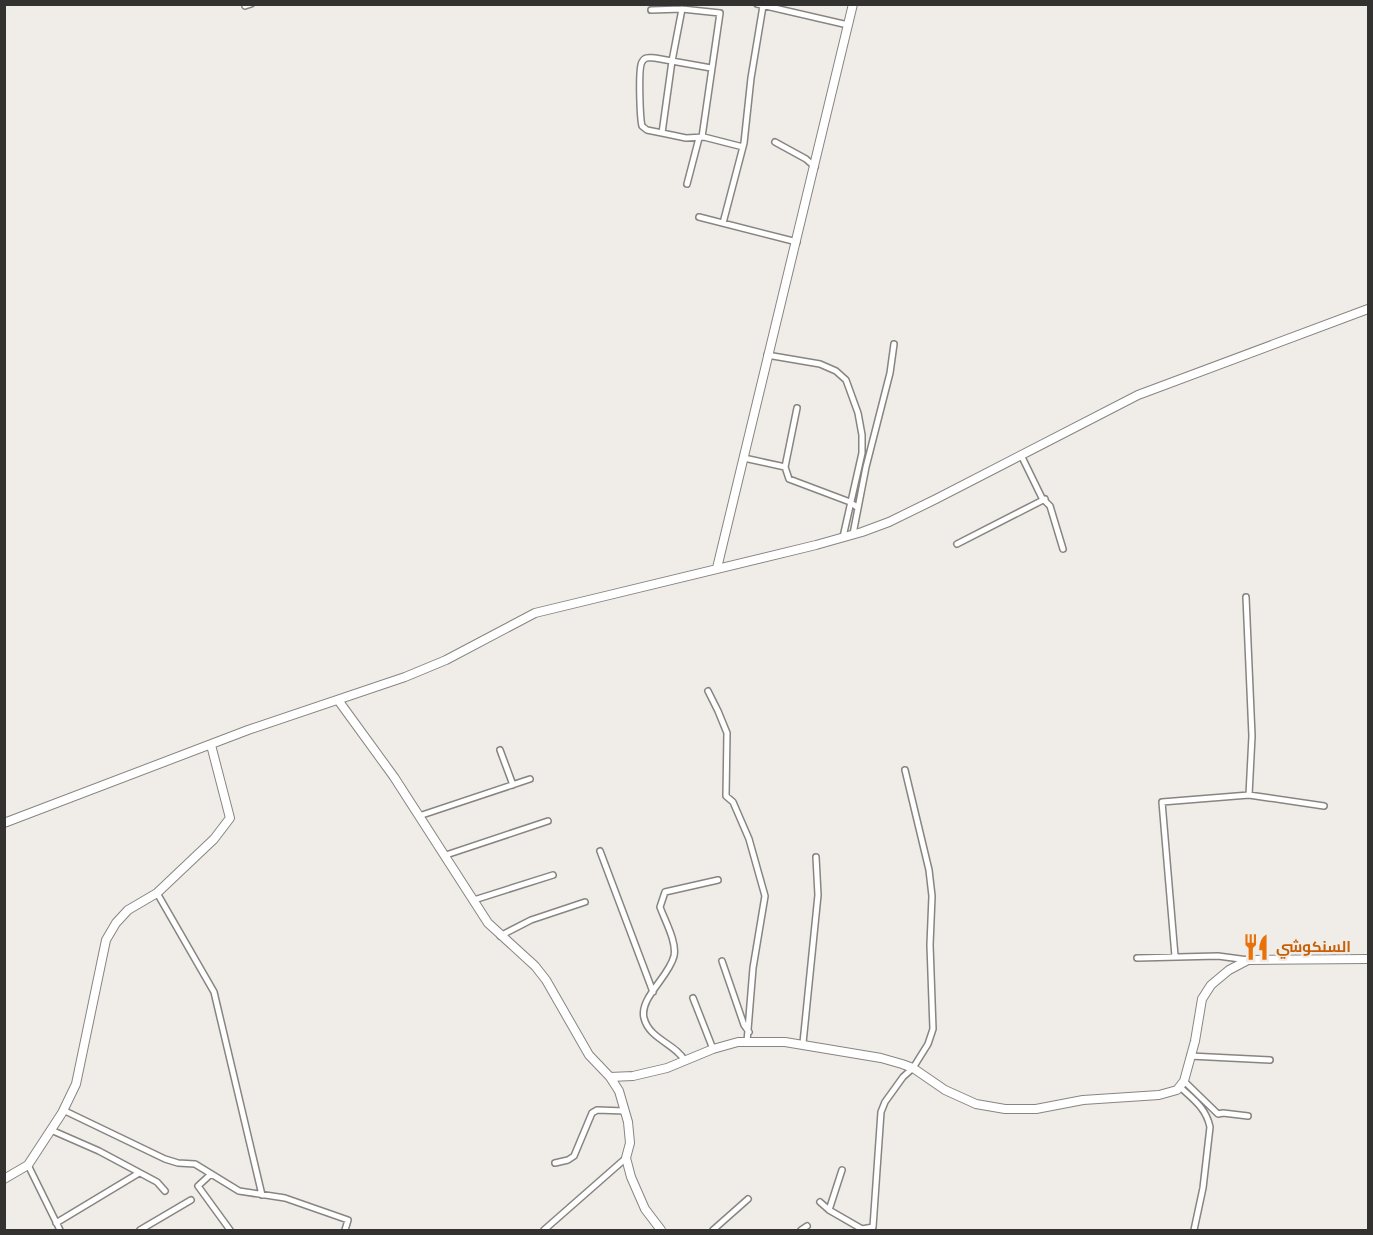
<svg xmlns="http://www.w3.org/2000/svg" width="1373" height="1235" font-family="Raleway,Cairo,sans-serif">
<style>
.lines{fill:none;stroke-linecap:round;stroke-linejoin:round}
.street-casing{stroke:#888581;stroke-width:8}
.secondary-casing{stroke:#888581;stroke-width:10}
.street{stroke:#fff;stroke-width:5}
.secondary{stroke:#fff;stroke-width:8}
.labels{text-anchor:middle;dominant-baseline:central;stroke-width:4.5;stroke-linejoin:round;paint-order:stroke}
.food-label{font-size:15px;font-weight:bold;fill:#c56008;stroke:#f0ede9;text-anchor:start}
</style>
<rect width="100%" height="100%" fill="#f0ede9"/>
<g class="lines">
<defs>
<path id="street" d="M 757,4 L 848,25
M 245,6 L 251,4
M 651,10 L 682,9 L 720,13 L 702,137
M 711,68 L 655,58 C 650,58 645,56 642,62 C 638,68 640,118 642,126 L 647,130 L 662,133 L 686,138 L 704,137 L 743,147
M 662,133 L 672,61 L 682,9
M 775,142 L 806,159 L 815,167
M 687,184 L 699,138
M 699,217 L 797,242
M 723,223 L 744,143 L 751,78 L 763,6
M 767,355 L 820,364 L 836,371 L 846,380 L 858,413 L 862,435 L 862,453 L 843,537
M 797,408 L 785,467 L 789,479 L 850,502 L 858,508
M 1021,455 L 1042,498 L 1050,506 L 1063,549
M 744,458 L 785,467
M 853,534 L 866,467 L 890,373 L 894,344
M 957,544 L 1045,499
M 1246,597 L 1252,736 L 1249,795
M 708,691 L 718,711 L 727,733 L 726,796 L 733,802 L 749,839 L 765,896 L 753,968 L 747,1042
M 500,750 L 513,785
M 419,816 L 530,779
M 600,851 L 653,992
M 446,855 L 548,821
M 157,893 L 214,992 L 262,1195
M 474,900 L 553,875
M 500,936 L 531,920 L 585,902
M 1175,956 L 1162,802 L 1249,795 L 1324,806
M 1137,958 L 1218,956 L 1248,960
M 722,961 L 744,1025 L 749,1032
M 693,998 L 713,1049
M 803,1043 L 818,895 L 816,857
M 1190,1056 L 1270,1060
M 685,1061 C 676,1044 649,1039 644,1018 C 639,998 669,977 674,956 C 677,942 665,921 660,907 L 665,892 L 718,880
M 1184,1081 L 1218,1114 L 1223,1113 L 1248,1116
M 1180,1087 C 1193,1099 1206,1108 1210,1127 L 1203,1188 L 1194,1230
M 63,1110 L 165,1159 L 178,1163 L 195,1164 L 239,1191 L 285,1198 L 348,1220 L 345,1230
M 51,1130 L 99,1151 L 157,1182 L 165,1191
M 555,1163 L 568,1160 L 574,1156 L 592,1113 L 597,1110 L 625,1111
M 28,1165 L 60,1230
M 211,1174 L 198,1186 L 230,1230
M 820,1202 L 829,1210 L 862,1229 L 873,1227 L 881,1112 L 885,1102 L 903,1077 L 913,1068 L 928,1044 L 933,1029 L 930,945 L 932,896 L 929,870 L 905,770
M 829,1210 L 842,1170
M 56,1223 L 139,1173
M 140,1230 L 191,1200
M 544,1230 L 626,1158
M 713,1230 L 748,1199
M 801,1230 L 807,1226"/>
<path id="secondary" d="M 717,568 L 853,4
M 338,700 L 394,777 L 488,923 L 535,966 L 546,980 L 589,1055 L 610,1077 L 619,1091 L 628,1122 L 630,1143 L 626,1158 L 631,1177 L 645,1209 L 661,1230
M 4,823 L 248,730 L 405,677 L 446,660 L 535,613 L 816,545 L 862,532 L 889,522 L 936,499 L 1138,395 L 1368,309
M 610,1077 L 633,1076 L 667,1068 L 713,1049 L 738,1042 L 785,1042 L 881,1058 L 902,1064 L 913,1068 L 945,1090 L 976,1104 L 1005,1109 L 1036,1109 L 1083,1100 L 1159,1095 L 1177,1090 L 1184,1081 L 1195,1041 L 1202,999 L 1211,985 L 1229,970 L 1248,960 L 1368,959
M 4,1179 L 28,1165 L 62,1113 L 76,1084 L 106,940 L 116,923 L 128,910 L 157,893 L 214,839 L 230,818 L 211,745"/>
</defs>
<use href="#street" class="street-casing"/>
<use href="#secondary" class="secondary-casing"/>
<use href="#street" class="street"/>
<use href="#secondary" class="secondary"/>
</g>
<defs>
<symbol id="restaurant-bare" viewBox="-9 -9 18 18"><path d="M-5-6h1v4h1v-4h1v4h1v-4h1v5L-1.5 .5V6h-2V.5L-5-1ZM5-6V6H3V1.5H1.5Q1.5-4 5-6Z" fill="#e8710a" stroke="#f0ede9" stroke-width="2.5" paint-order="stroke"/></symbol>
</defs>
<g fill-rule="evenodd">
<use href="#restaurant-bare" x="1237" y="928" width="38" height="38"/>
</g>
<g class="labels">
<g class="food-label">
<text x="1276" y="947">السنكوشي</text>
</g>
</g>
<rect width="1373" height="1235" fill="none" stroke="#343231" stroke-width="12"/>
</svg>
